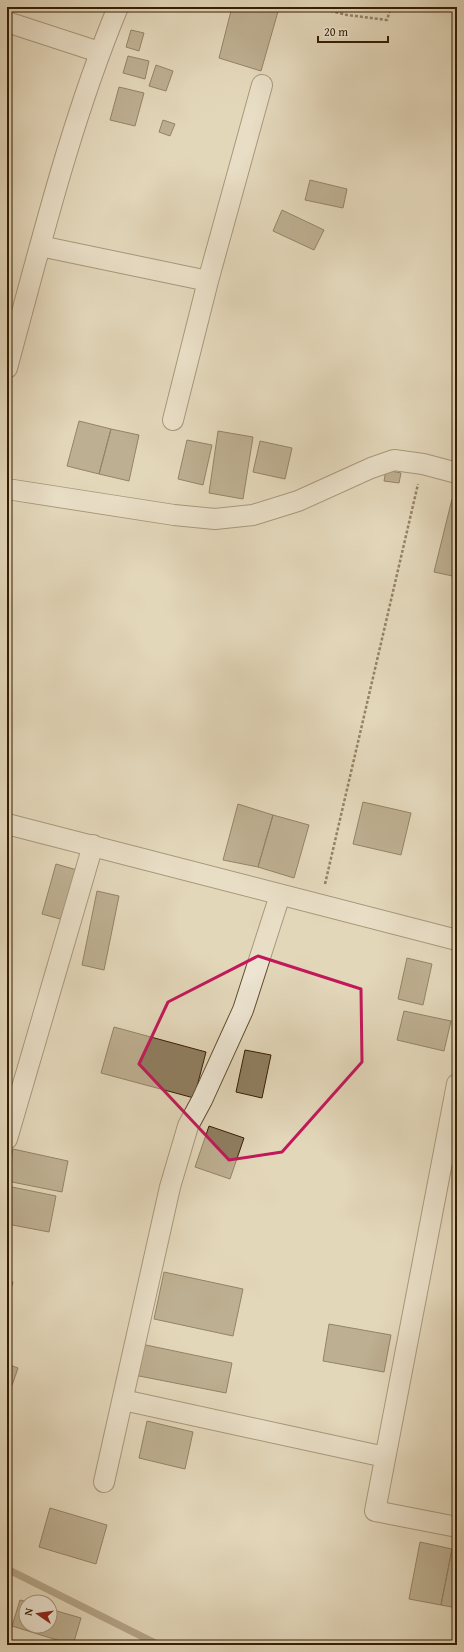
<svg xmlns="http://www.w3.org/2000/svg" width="464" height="1652" font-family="'Gentium Book Plus',serif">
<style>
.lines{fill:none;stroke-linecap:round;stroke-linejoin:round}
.stream{stroke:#7a674a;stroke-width:7}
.building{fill:#8f7e61;stroke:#341d01}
.street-casing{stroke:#604c2f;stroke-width:22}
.path{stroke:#341d01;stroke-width:2.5;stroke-dasharray:3 2;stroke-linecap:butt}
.street{stroke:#ede5d2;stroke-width:20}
.marked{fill:none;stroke:#c2185b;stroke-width:3;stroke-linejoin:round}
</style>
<rect width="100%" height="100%" fill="#e3d7ba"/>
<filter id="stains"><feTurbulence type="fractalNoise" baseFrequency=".005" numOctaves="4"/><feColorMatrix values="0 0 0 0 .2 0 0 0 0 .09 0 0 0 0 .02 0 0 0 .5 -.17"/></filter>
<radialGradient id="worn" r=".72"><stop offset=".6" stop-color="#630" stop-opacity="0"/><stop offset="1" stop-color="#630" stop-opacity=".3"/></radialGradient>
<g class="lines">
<path class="stream" d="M 7,1569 L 159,1645"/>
</g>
<path class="building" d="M 232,7 L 279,8 L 261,71 L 219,58 Z
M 131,30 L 144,33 L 139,51 L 126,47 Z
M 128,56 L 149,61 L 145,79 L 123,73 Z
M 156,65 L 173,71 L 166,91 L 149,86 Z
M 119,87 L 144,93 L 135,126 L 110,120 Z
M 163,120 L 175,124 L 170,136 L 159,132 Z
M 310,180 L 347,189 L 343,208 L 305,200 Z
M 282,210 L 324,230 L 314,250 L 273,231 Z
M 79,421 L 111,429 L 99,474 L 67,466 Z
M 111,429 L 139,435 L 129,481 L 99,474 Z
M 218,431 L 253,437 L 243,499 L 209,493 Z
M 187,440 L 212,445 L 203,485 L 178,479 Z
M 260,441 L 292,448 L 285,479 L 253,472 Z
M 386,470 L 401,473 L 399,483 L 384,481 Z
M 452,499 L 457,500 L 457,577 L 434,572 Z
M 363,802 L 411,813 L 401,855 L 353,844 Z
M 238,804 L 273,815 L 258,867 L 223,860 Z
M 273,815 L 309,825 L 294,878 L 258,867 Z
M 56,864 L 77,870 L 64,920 L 42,914 Z
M 97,891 L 119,896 L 104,970 L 82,965 Z
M 407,958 L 432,964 L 423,1005 L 398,999 Z
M 404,1011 L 451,1021 L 444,1051 L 397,1040 Z
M 114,1027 L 206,1052 L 194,1098 L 101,1073 Z
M 245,1050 L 271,1055 L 262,1098 L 236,1092 Z
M 209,1126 L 244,1138 L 230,1179 L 195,1167 Z
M 13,1149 L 68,1161 L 62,1192 L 7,1181 Z
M 7,1186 L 56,1196 L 49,1232 L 7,1224 Z
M 164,1272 L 243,1289 L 233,1336 L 154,1319 Z
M 7,1280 L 13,1282 L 7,1303 Z
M 329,1324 L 391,1335 L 384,1372 L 323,1361 Z
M 141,1344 L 232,1363 L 226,1393 L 134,1375 Z
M 7,1364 L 18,1368 L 7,1400 Z
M 147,1421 L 193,1432 L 185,1469 L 139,1458 Z
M 50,1508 L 107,1525 L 96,1564 L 39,1547 Z
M 420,1542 L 452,1549 L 441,1605 L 409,1599 Z
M 452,1549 L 457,1550 L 457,1608 L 441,1605 Z
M 20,1600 L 28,1602 L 26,1602 L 26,1626 L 50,1626 L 50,1609 L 81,1618 L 73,1645 L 12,1626 Z"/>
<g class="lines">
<defs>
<path id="street" d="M 7,22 L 99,52
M 40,246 L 208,281 L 262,85
M 7,368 C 40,247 70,123 118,7
M 173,420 L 208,281
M 7,489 L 174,515 L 215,519 L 253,515 L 298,501 L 371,468 L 394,460 L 423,464 L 457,473
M 7,824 L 457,940
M 457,1084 L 375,1511 L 457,1527
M 7,1139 L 93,845
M 123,1400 L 385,1457
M 104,1482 L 170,1187 L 188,1126 L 202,1100 L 243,1010 L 280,895"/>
</defs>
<use href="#street" class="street-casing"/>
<path class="path" d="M 316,7 L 347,15 L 387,20 L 391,7
M 325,884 L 418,484"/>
<use href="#street" class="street"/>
</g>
<path d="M0 0H464V1652H0ZM 258,956 L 361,989 L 362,1062 L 282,1152 L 229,1160 L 139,1064 L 168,1002 Z" fill="#e3d7ba" fill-opacity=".55" fill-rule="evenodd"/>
<path class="marked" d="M 258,956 L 361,989 L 362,1062 L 282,1152 L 229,1160 L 139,1064 L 168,1002 Z"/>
<rect width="464" height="1652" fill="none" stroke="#e3d7ba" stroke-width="24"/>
<rect x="8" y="8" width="448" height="1636" fill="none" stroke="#341d01" stroke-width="2"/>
<rect x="12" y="12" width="440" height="1628" fill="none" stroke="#341d01"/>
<g transform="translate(38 1614) rotate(283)"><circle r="19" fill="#ede5d2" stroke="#a3957e"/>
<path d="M0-3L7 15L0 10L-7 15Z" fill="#8f2418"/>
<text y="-6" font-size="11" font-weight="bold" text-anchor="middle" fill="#341d01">N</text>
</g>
<path d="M318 36v6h70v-6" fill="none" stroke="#341d01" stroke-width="2"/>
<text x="324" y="36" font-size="12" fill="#341d01" stroke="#ede5d2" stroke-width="3" paint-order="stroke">20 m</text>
<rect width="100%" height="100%" filter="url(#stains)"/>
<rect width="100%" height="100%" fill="url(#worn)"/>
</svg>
